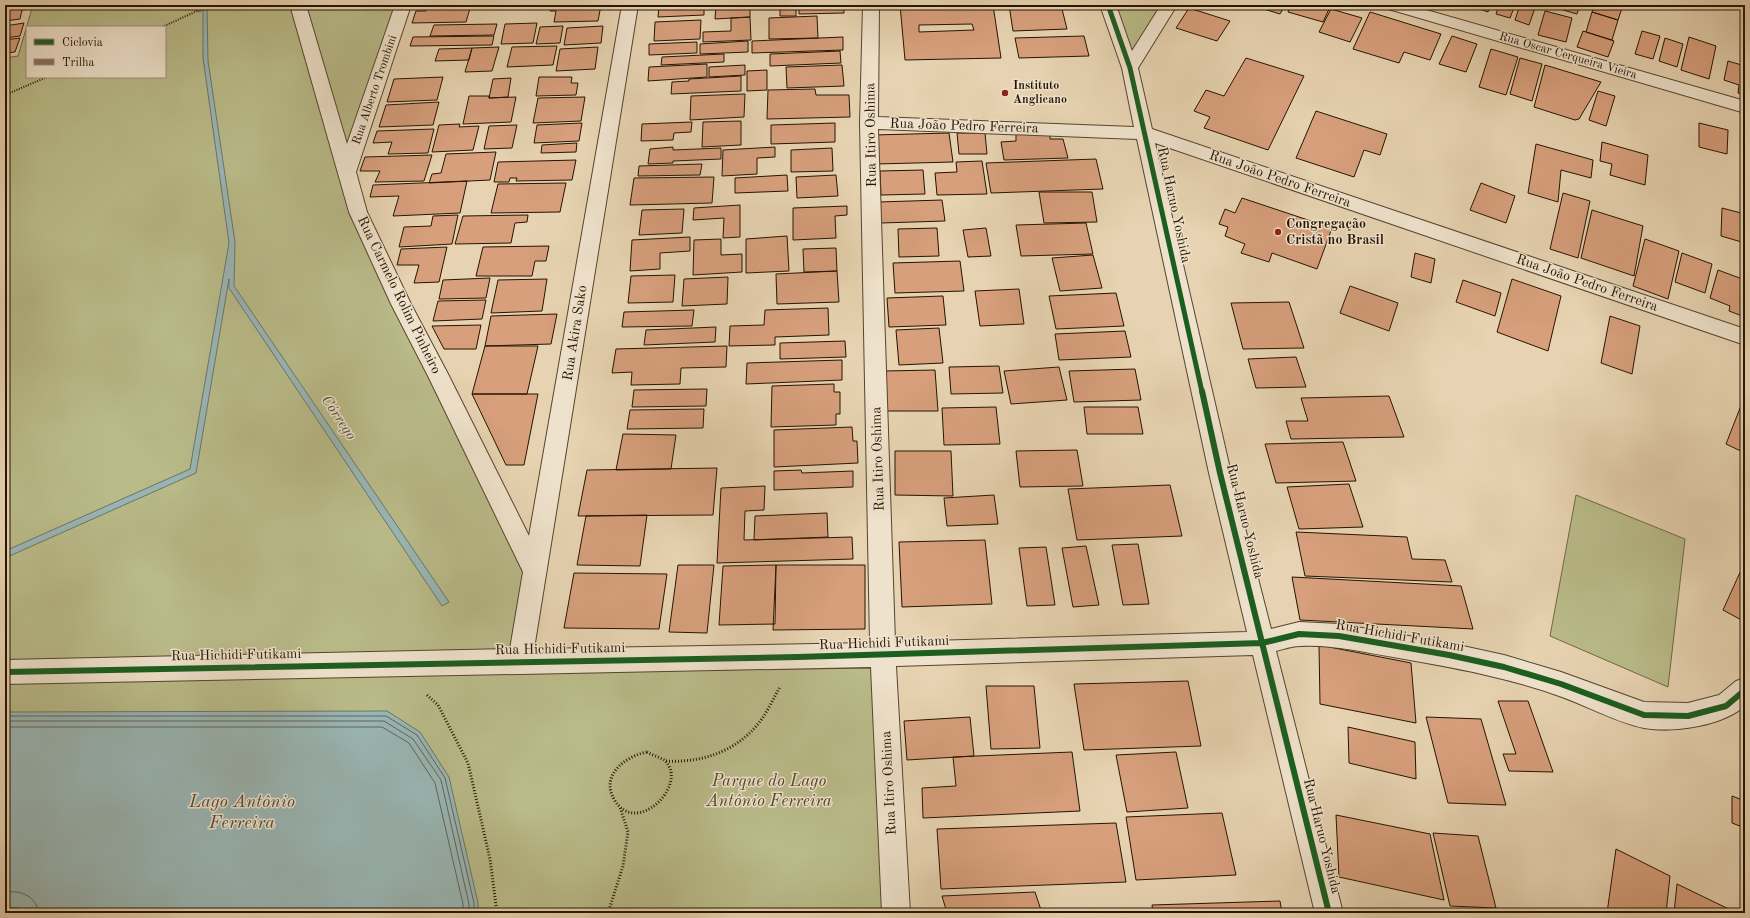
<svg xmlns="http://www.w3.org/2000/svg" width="1750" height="918" font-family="'Old Standard TT',serif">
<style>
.green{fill:#b9bb89;stroke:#6f6844;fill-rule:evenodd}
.water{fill:#99b6b4;stroke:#6b756c}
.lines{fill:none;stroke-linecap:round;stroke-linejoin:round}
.shore{stroke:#5f655a;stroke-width:1}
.building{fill:#d79f7c;stroke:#251400;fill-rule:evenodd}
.minor-casing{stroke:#56442c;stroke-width:2}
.path-far1{stroke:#251400;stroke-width:2;stroke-dasharray:1 1.5;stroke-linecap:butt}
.path{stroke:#251400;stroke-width:3;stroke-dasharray:1 2;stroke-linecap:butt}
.minor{fill:#efe2cc;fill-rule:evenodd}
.quiet{stroke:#8d6e63;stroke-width:4;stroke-dasharray:8 4;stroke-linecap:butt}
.cycleway-far1-casing{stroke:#efe2cc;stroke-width:7}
.cycleway-casing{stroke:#efe2cc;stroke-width:9}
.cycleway-far1{stroke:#1b5e20;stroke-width:5}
.cycleway{stroke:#1b5e20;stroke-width:6}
.poi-dot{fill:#8f2418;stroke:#efe2cc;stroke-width:1.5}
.labels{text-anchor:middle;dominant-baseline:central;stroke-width:3;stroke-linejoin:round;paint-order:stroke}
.far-street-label{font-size:12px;fill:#251400;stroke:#efe2cc}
.far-poi-label{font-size:12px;font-weight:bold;fill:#251400;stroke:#efe2cc;text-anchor:start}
.street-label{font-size:14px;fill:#251400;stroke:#efe2cc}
.poi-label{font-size:14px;font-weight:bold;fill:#251400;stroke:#efe2cc;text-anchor:start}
.water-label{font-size:15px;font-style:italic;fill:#4e4d3f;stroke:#efe2cc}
.near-park-label{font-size:17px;font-style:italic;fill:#514629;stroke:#efe2cc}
.near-water-label{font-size:18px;font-style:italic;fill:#4e4d3f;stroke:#efe2cc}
</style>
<rect width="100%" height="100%" fill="#e7d3b1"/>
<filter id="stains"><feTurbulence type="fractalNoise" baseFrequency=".005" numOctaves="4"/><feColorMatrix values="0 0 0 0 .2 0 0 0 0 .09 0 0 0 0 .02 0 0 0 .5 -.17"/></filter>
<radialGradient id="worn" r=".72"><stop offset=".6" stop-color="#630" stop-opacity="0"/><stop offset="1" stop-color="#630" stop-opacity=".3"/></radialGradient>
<path class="green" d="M 33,5 L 401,5 L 346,174 L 535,572 L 520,661 L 5,674 L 5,58 L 18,56 ZM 27,27 L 165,27 L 165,77 L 27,77 Z
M 1108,5 L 1169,5 L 1129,62 Z
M 1576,495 L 1685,539 L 1668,687 L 1550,636 Z
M 884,668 L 896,913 L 5,913 L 5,678 Z"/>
<path class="water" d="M 203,5 L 207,5 L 208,61 L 235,242 L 234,286 L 449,602 L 442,606 L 229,288 L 229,279 L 196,473 L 5,558 L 5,551 L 190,469 L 229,243 L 203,58 Z
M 387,711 L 420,732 L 449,777 L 478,903 L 478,913 L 27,913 L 20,908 L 5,907 L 5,712 Z"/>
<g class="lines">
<path class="shore" d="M 5,716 L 386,716 L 417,735 L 445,778 L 474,903 L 474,913
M 5,721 L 384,721 L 413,739 L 441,780 L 469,904 L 469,913
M 5,727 L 382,727 L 409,743 L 435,783 L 463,904 L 463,913
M 5,892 C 21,890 36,896 39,913"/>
</g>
<path class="building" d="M 5,5 L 30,5 L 29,9 L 22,10 L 20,19 L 5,21 Z
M 428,5 L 471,5 L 466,22 L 412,23 L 416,11 L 426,11 Z
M 551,5 L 601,5 L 598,21 L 554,22 L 556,11 L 550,11 Z
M 659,5 L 704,5 L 704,15 L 658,17 Z
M 716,5 L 750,5 L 750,17 L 715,19 Z
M 780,5 L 796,5 L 796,16 L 780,16 Z
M 799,5 L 844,5 L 844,13 L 799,14 Z
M 900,5 L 993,5 L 1001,58 L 905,60 ZM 972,24 L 974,30 L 919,32 L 919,25 Z
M 1009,5 L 1061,5 L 1067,29 L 1013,31 Z
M 1251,5 L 1285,5 L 1280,14 Z
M 1291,5 L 1331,5 L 1323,22 L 1288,12 Z
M 1468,5 L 1490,5 L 1488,12 Z
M 1499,5 L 1515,5 L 1510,18 L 1496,14 Z
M 1520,5 L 1536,5 L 1529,25 L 1515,20 Z
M 1564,5 L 1580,5 L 1577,14 L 1563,10 Z
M 1595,5 L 1613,5 L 1622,8 L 1618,20 L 1592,12 Z
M 1189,8 L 1230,21 L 1217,41 L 1176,28 Z
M 1331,9 L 1362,18 L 1350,42 L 1319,32 Z
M 1545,11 L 1572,18 L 1566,42 L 1538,35 Z
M 1370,12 L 1441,34 L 1430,60 L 1404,52 L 1399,63 L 1353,49 Z
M 1592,12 L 1618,20 L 1612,40 L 1586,32 Z
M 817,16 L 818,38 L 769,39 L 769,18 Z
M 750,17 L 751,40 L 703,42 L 703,32 L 731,31 L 731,18 Z
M 701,20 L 700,39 L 654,41 L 655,22 Z
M 24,23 L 20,36 L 5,38 L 5,26 Z
M 537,23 L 533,43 L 501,44 L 505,24 Z
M 497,24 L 494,35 L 430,36 L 434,25 Z
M 563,26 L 560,43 L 536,44 L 540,27 Z
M 603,26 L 601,43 L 564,45 L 567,28 Z
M 1583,31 L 1614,41 L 1608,57 L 1577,47 Z
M 1642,31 L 1660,36 L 1653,59 L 1635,54 Z
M 494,36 L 492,45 L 410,46 L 413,37 Z
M 1084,36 L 1089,56 L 1019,58 L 1015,38 Z
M 1452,36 L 1477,44 L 1466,72 L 1439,64 Z
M 843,37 L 843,50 L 752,53 L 752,41 Z
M 1689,37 L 1716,46 L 1709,79 L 1681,70 Z
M 20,38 L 15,52 L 5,53 L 5,40 Z
M 1665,38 L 1683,44 L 1677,67 L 1659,61 Z
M 748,41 L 748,52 L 700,54 L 700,44 Z
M 697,42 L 697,53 L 649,55 L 649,44 Z
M 557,46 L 553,65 L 507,67 L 512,47 Z
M 499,47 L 492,71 L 465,72 L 472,48 Z
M 598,47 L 595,69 L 556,71 L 560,49 Z
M 472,48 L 469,60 L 435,61 L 439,49 Z
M 1491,49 L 1518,57 L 1506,95 L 1479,87 Z
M 840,51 L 841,63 L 770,66 L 770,54 Z
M 724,54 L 724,62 L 661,65 L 662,57 Z
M 1246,58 L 1304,76 L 1268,150 L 1204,128 L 1210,117 L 1194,111 L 1206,90 L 1224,96 Z
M 1520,58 L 1542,64 L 1532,101 L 1510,94 Z
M 1728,61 L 1745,66 L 1745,95 L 1738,93 L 1739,85 L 1724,80 Z
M 707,64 L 707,77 L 648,81 L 649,67 Z
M 745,65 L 745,75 L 709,77 L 709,67 Z
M 842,65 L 844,86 L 787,88 L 786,67 Z
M 1545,65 L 1601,82 L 1579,119 L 1575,120 L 1534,107 Z
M 767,70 L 767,90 L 747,91 L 747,71 Z
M 741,76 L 741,91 L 671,94 L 672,82 L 689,81 L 689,79 Z
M 443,77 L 437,100 L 387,102 L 394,79 Z
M 539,77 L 572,77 L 571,83 L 578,83 L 576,95 L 536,96 Z
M 511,78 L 508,97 L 489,98 L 493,79 Z
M 815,89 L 816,95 L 849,95 L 850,117 L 767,119 L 768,90 Z
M 1598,91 L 1615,96 L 1606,126 L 1589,120 Z
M 745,94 L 744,117 L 690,120 L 691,96 Z
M 469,96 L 489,96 L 489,98 L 516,97 L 511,122 L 463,124 Z
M 585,97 L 581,121 L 533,123 L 538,98 Z
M 439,102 L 433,125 L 379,127 L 386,105 Z
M 1316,111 L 1387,134 L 1380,155 L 1364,150 L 1354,177 L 1296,158 Z
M 741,121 L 741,145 L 702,147 L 703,122 Z
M 692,122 L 691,132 L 674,133 L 673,140 L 641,141 L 642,124 Z
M 582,123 L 579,141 L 534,143 L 537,125 Z
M 835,123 L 835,142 L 771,144 L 771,125 Z
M 1699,123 L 1728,130 L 1727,154 L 1699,147 Z
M 460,124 L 459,127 L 479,126 L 473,150 L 432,152 L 439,125 Z
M 517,125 L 512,148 L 484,149 L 489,126 Z
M 1744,128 L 1745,128 L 1745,151 L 1741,150 Z
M 434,129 L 428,153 L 388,154 L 392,142 L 373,143 L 377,131 Z
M 949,133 L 953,162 L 876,164 L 874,135 Z
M 957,133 L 985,133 L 987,154 L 959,154 Z
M 1050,133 L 1050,139 L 1063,139 L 1068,158 L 1004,160 L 1001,142 L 1016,141 L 1016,134 Z
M 1602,142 L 1648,155 L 1645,185 L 1610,175 L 1612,164 L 1600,161 Z
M 577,143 L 576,152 L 541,153 L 542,145 Z
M 1536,144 L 1593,160 L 1591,178 L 1561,170 L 1558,202 L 1528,193 Z
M 673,147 L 673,150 L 721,148 L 721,159 L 673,161 L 673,163 L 648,164 L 650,149 Z
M 775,147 L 775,157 L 757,158 L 757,174 L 722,176 L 723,150 Z
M 832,148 L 833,171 L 791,172 L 791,150 Z
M 496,152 L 490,180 L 429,183 L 432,174 L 441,173 L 446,154 Z
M 432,155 L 424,181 L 375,182 L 380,171 L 360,171 L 365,157 Z
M 1096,159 L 1103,189 L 991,193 L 986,163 Z
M 576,160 L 572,180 L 516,181 L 517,178 L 510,178 L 509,182 L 494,182 L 498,162 Z
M 982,161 L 987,194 L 937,195 L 935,173 L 957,172 L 956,162 Z
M 702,164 L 700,175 L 638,176 L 639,166 Z
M 923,170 L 925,194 L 881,195 L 880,171 Z
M 787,175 L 788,191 L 735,193 L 735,178 Z
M 836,175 L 838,196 L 797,198 L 796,177 Z
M 714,177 L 712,203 L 630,205 L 634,178 Z
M 467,181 L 460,213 L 393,216 L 399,196 L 370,197 L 373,185 Z
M 566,183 L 560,212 L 491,213 L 498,184 Z
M 1481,183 L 1515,196 L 1506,223 L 1470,210 Z
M 1039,192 L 1092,192 L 1097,222 L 1044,223 Z
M 1563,193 L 1590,201 L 1578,258 L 1550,249 Z
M 1242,198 L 1332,228 L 1317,269 L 1272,253 L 1269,262 L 1241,253 L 1245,244 L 1225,236 L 1228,227 L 1219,224 L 1225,209 L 1235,213 Z
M 942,200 L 945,221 L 881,223 L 879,202 Z
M 740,205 L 740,237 L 723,238 L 724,218 L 693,220 L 694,208 Z
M 847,206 L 847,215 L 835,216 L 836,238 L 793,240 L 793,208 Z
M 1722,208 L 1745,214 L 1745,243 L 1721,236 Z
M 684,209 L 682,233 L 639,235 L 642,210 Z
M 1592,210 L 1643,226 L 1634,276 L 1581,258 Z
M 458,215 L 452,244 L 399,247 L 404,227 L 431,226 L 433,216 Z
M 528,215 L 527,222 L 515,223 L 511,243 L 455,244 L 463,216 Z
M 1086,223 L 1093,254 L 1021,256 L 1016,225 Z
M 937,228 L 939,256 L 899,257 L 898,229 Z
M 986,228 L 991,256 L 968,257 L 963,230 Z
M 787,236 L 789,271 L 746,273 L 746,239 Z
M 690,237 L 690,251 L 660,253 L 660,269 L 630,271 L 632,240 Z
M 721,239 L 721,255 L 742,254 L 742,272 L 693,275 L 694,240 Z
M 1645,239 L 1679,251 L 1668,299 L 1633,286 Z
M 549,246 L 546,261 L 535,261 L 532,276 L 476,276 L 483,247 Z
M 447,247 L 439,282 L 414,283 L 419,265 L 397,265 L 401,249 Z
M 836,248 L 837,271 L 804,272 L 803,249 Z
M 1415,253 L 1435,259 L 1431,283 L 1411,277 Z
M 1682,253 L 1712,264 L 1705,293 L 1675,282 Z
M 1093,255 L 1102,288 L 1060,291 L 1052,258 Z
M 960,261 L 964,291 L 895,293 L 893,263 Z
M 1718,270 L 1745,280 L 1745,317 L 1729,311 L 1730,306 L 1710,298 Z
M 837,271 L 839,302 L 777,304 L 776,274 Z
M 675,275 L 673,302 L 628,303 L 631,276 Z
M 728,277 L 727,304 L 682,306 L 684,279 Z
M 490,278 L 486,298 L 439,299 L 443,280 Z
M 547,279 L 542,311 L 491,313 L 498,280 Z
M 1512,279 L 1561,296 L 1548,351 L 1497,332 Z
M 1463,280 L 1501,293 L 1495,316 L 1456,302 Z
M 1350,286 L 1398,303 L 1389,331 L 1340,313 Z
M 1019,289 L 1024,324 L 980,326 L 975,291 Z
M 1116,293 L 1124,326 L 1056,329 L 1049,296 Z
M 943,296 L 946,325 L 889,327 L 887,298 Z
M 486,300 L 482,319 L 433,321 L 438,301 Z
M 1289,302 L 1304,348 L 1243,349 L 1231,303 Z
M 828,308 L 829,335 L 775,337 L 775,345 L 729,346 L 730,326 L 764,325 L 765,310 Z
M 694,310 L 692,326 L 622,327 L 624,312 Z
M 557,314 L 551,344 L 485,346 L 491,316 Z
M 1610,316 L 1640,326 L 1632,374 L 1601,363 Z
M 481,325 L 476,349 L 444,349 L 432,326 Z
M 716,327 L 715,342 L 644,345 L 646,330 Z
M 939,328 L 943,363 L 899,365 L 896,330 Z
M 1125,331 L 1131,357 L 1059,360 L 1055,334 Z
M 845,341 L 846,357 L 780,359 L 780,343 Z
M 485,346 L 538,346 L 527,394 L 472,394 Z
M 727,346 L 726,367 L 681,368 L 680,384 L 631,385 L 632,372 L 612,373 L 616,349 Z
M 1296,357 L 1306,387 L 1256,388 L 1248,359 Z
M 842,360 L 842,380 L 746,384 L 747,363 Z
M 999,366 L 1003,393 L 951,394 L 949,367 Z
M 1059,367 L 1067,400 L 1011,404 L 1004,371 Z
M 1135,369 L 1141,400 L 1074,402 L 1069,371 Z
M 935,370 L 938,411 L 885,411 L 884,371 Z
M 834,384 L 834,392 L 840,392 L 840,414 L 836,414 L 836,425 L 771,427 L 772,386 Z
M 707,389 L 706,406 L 632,407 L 634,390 Z
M 472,394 L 538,394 L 524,465 L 506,465 Z
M 1389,396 L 1404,437 L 1291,439 L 1286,421 L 1308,421 L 1301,398 Z
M 1742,403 L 1745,404 L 1745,453 L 1726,444 Z
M 996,407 L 1000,444 L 944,445 L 942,408 Z
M 1084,407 L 1138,407 L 1143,434 L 1087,434 Z
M 704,409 L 703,428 L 627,429 L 630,410 Z
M 852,427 L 853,441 L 857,441 L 858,463 L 774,467 L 774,430 Z
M 623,434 L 676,435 L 671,469 L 616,470 Z
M 1343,442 L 1356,481 L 1276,483 L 1265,444 Z
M 1077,450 L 1083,486 L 1020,487 L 1016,451 Z
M 895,451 L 951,451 L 953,496 L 895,495 Z
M 717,468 L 713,515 L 578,516 L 587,470 Z
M 801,470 L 802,473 L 853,471 L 853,487 L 774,490 L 774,471 Z
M 1349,484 L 1363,527 L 1299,529 L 1287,487 Z
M 1170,485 L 1182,536 L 1077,540 L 1068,489 Z
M 765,486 L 764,510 L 745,511 L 744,540 L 852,537 L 853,559 L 717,563 L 721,488 Z
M 994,495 L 998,524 L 947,526 L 944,498 Z
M 827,513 L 828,537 L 754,540 L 755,516 Z
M 647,515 L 640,566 L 577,565 L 586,516 Z
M 1296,532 L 1407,537 L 1412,559 L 1445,560 L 1452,582 L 1305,576 Z
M 985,540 L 992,604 L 902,607 L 899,542 Z
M 1138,544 L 1149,604 L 1123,605 L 1112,545 Z
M 1086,546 L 1099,605 L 1073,607 L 1062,548 Z
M 1046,547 L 1055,605 L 1027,606 L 1019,548 Z
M 678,565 L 714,565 L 707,633 L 669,632 Z
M 776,565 L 865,565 L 865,629 L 773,630 Z
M 776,565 L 775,624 L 719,625 L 723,566 Z
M 1742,568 L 1745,570 L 1745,622 L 1723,610 Z
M 574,573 L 667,574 L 659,629 L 564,628 Z
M 1292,577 L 1461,586 L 1473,629 L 1300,620 Z
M 1319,645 L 1411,663 L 1416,723 L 1320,704 Z
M 1188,681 L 1201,746 L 1084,750 L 1074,684 Z
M 986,686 L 1034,686 L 1040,748 L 991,749 Z
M 1498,701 L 1528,701 L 1553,772 L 1509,771 L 1503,754 L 1516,754 Z
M 970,717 L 974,756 L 907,760 L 904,721 Z
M 1426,717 L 1481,719 L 1506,805 L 1448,803 Z
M 1348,727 L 1415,742 L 1416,779 L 1349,763 Z
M 1072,752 L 1080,811 L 923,818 L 922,788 L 956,786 L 953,757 Z
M 1176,752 L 1188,808 L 1127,812 L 1116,755 Z
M 1732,796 L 1745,801 L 1745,828 L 1732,823 Z
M 1222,813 L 1236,875 L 1136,880 L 1126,817 Z
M 1336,815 L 1430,834 L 1444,900 L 1339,877 Z
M 1116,823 L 1126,882 L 941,889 L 937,829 Z
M 1433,833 L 1478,836 L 1496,908 L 1450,906 Z
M 1616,849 L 1670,876 L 1666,913 L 1607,913 Z
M 1677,884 L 1737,913 L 1674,913 Z
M 1035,892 L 1042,913 L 947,913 L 942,896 Z
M 1280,901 L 1282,913 L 1153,913 L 1152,905 Z"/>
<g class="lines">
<defs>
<path id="minor" d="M 290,5 L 306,5 L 347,144 L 395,5 L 411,5 L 356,172 L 367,212 L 411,304 L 448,374 L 529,536 L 622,5 L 638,5 L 534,649 L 870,643 L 860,123 L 863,5 L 879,5 L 878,117 L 1134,127 L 1122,68 L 1100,5 L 1116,5 L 1132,51 L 1161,5 L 1177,5 L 1138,68 L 1152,129 L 1745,329 L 1745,345 L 1155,143 L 1231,473 L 1271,629 L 1299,622 L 1339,624 L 1449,643 L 1504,655 L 1561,672 L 1644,702 L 1688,703 L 1719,695 L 1736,681 L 1745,678 L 1745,706 C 1722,726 1674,733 1644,728 C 1618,723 1587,706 1562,697 C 1507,677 1450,667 1393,657 C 1363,652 1331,644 1300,646 C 1292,646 1284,649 1276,651 L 1343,913 L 1315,913 L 1253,655 L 896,666 L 910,913 L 882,913 L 871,667 L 5,684 L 5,660 L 510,649 L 523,572 L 428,376 L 391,304 L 349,212 ZM 878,129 L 1137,139 L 1209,473 L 1247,632 L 895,642 Z
M 1383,5 L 1409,5 L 1745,101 L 1745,113 L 1385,8 Z"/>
</defs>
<use href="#minor" class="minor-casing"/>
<path class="path-far1" d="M 162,27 L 197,11
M 5,95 L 47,77"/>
<path class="path" d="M 427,695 L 438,705 L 468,763 L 490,859 L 497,913
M 647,752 C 652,755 659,757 664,760 C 691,783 636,839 614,799 C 600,775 626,756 647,752 Z
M 666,761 C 701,763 735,752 758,724 C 767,713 773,699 780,687
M 608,913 L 623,866 L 628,832 L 620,807"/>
<use href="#minor" class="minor"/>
<path class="quiet" d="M 197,11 L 212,5"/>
<defs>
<path id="cycleway-far1" d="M 1108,5 L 1130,68 L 1202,392"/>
<path id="cycleway" d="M 1202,391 L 1220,473 L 1329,913
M 5,672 L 798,657 L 1262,643 L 1299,634 L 1339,636 L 1449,655 L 1504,667 L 1561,684 L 1644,715 L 1688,716 L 1726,706 L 1745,690"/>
</defs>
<use href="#cycleway-far1" class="cycleway-far1-casing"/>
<use href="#cycleway" class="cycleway-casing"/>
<use href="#cycleway-far1" class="cycleway-far1"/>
<use href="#cycleway" class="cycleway"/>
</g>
<g class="poi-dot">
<circle cx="1005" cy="93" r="4"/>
<circle cx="1278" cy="232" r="4"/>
</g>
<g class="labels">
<g class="far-street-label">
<text transform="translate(1568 56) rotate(16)">Rua Oscar Cerqueira Vieira</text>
<text transform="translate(375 90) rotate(-71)">Rua Alberto Trombini</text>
</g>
<g class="far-poi-label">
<text x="1013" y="86">Instituto<tspan x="1013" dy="14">Anglicano</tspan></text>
</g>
<g class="street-label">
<text transform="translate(964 126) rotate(2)">Rua João Pedro Ferreira</text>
<text transform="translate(871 135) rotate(-91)">Rua Itiro Oshima</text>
<text transform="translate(1280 179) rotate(19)">Rua João Pedro Ferreira</text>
<text transform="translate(1174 205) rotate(78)">Rua Haruo Yoshida</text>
<text transform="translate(1587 283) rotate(19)">Rua João Pedro Ferreira</text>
<text transform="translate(399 295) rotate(64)">Rua Carmelo Rolim Pinheiro</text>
<text transform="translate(575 333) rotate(-81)">Rua Akira Sako</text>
<text transform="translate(878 459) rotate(-92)">Rua Itiro Oshima</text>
<text transform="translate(1245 521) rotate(76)">Rua Haruo Yoshida</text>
<text transform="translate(1400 636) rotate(10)">Rua Hichidi Futikami</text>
<text transform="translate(884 643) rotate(-2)">Rua Hichidi Futikami</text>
<text transform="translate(560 649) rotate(-1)">Rua Hichidi Futikami</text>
<text transform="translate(236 655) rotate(-1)">Rua Hichidi Futikami</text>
<text transform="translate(889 783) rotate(-93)">Rua Itiro Oshima</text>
<text transform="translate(1322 836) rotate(76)">Rua Haruo Yoshida</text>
</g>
<g class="poi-label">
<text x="1286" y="224">Congregação<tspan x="1286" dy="16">Cristã no Brasil</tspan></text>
</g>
<g class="water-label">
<text transform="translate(338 418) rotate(56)">Córrego</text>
</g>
<g class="near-park-label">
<text x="769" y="781">Parque do Lago<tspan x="769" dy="20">Antônio Ferreira</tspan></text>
</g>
<g class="near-water-label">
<text x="242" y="802">Lago Antônio<tspan x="242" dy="21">Ferreira</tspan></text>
</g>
</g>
<rect width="1750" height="918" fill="none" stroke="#e7d3b1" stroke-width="20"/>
<rect x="6" y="6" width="1738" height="906" fill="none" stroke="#251400" stroke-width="2"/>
<rect x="10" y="10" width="1730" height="898" fill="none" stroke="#251400"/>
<rect x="26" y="26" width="140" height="52" fill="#efe2cc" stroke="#9e907a"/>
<rect x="34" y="39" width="20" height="6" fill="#1b5e20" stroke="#9e907a"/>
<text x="62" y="46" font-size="12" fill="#251400">Ciclovia</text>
<rect x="34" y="59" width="20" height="6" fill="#8d6e63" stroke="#9e907a"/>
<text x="62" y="66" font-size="12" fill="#251400">Trilha</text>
<rect width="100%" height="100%" filter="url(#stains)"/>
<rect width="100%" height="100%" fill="url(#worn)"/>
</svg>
